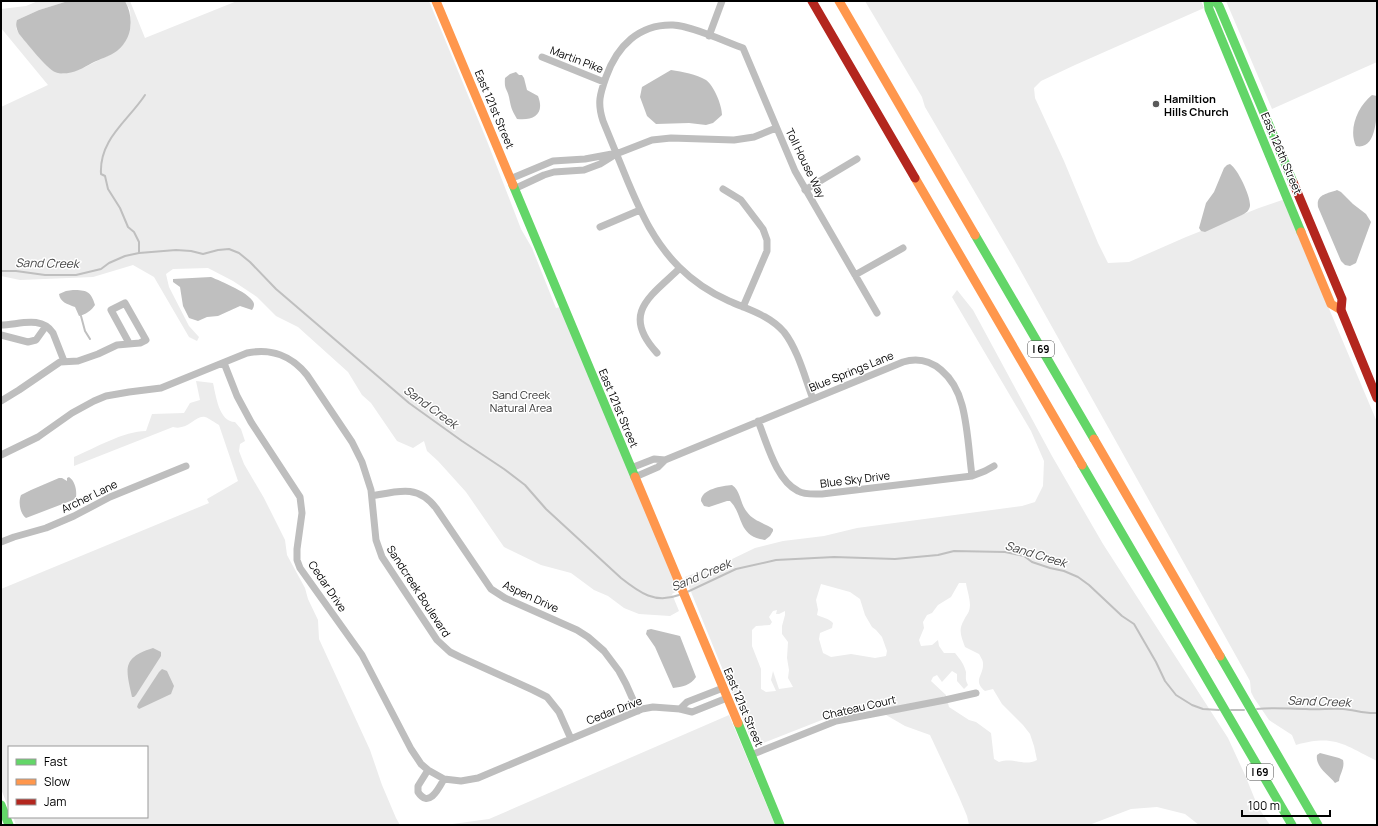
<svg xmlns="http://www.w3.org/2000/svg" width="1378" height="826" font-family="Manrope,sans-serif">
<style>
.green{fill:#ececec;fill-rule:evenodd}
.water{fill:#bfbfbf}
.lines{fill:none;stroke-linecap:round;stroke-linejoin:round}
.stream{stroke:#bfbfbf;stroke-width:2}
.street{stroke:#bebebe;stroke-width:7}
.fast{stroke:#63d668;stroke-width:9}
.slow{stroke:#ff974d;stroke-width:9}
.jam{stroke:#b3261e;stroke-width:9}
.poi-dot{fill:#595959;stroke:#fff;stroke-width:1.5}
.labels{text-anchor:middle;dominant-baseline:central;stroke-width:3;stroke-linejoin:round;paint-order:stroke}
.shield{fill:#fff;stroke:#4c4c4c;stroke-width:1}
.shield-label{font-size:10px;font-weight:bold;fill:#000}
.street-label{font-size:11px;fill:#000;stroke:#fff}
.poi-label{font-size:11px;font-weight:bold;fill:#000;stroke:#fff;text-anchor:start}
.park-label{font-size:11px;fill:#333;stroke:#fff}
.water-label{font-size:12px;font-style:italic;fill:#444;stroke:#fff}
</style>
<rect width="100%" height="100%" fill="#fff"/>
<path class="green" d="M 38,1 L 68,1 L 39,10 L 17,20 L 16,28 L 19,34 L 48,67 L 63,74 L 81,69 L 117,51 L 124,43 L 131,26 L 130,10 L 125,1 L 130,1 L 145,38 L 237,1 L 429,1 L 487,141 L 521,229 L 532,248 L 556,308 L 560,307 L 679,590 L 672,594 L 679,611 L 670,616 L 639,614 L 624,608 L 608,596 L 594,590 L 571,573 L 541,565 L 504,547 L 466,492 L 438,461 L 427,451 L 424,441 L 413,448 L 397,441 L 371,403 L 362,395 L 348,372 L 298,327 L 276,316 L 257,297 L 233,281 L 208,268 L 173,269 L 166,274 L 169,287 L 189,326 L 199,337 L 197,341 L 189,337 L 154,277 L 133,265 L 93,277 L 20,280 L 1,276 L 1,107 L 48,85 L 1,28 L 1,9 L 26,6 Z
M 865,1 L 1201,1 L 1204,8 L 1075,65 L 1041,81 L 1034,88 L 1035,98 L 1064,161 L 1098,243 L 1108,263 L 1129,262 L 1186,237 L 1259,208 L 1285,199 L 1286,207 L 1377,422 L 1377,761 C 1344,745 1335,734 1296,745 L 1292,735 L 1269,720 L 1254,698 L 1251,692 L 1250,681 L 1014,259 L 925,107 L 922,97 Z
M 1226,1 L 1377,1 L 1377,62 L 1272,109 Z
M 957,290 L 973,310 L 1052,456 L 1103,544 L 1228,738 L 1245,775 L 1258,807 L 1270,825 L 1199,825 L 1185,814 L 1157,807 L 1131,809 L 1089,825 L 969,825 L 967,816 L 959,797 L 930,735 L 905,726 L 874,708 L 832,716 L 761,744 L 751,739 L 685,577 L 728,561 L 755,548 L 783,541 L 824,536 L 857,528 L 1022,506 L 1035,502 L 1043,486 L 1044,461 L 1031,431 L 952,297 ZM 959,583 L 966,583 C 967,591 972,603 969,611 C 968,614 965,617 964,620 C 958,630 961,636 965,647 L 979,654 C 980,656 983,660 983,663 C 984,676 972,680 985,691 L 993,689 L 1002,704 L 1023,725 L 1030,734 L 1034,746 L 1037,760 C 1024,767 1014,757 999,762 L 994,759 L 991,733 L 976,722 L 969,720 L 949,707 L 946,695 L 931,681 L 933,677 L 937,675 L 942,682 L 952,671 L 957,674 L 957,681 L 964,689 L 968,685 C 965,680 966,677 966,672 C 964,664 960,659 955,653 L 944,653 L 939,646 L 938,640 L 932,645 L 921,646 L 919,640 L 924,628 L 923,622 L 927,615 L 932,613 L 938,605 L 951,597 ZM 821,584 L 850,592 L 860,599 L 865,615 L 872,627 L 876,630 L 882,637 L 887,651 L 886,656 L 875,658 L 851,654 L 831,657 L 823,653 L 819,639 L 820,633 L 832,628 L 833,623 C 828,618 823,618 817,615 L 818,610 L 816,600 ZM 777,610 L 776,614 L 779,614 L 785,611 L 785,615 L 782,626 L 782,634 L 788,642 L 787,658 L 789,670 L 788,678 L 793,687 L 779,689 L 773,671 L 771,680 L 776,691 L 766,692 L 761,689 L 761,669 L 752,646 L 752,630 L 756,626 L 770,625 L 772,622 L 769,617 L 773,611 Z
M 196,381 L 213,383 C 216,396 219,422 235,422 L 241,429 L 245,441 L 240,444 L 239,451 L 244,464 L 264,498 L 285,540 L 287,555 L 305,588 L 308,599 L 318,620 L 319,639 L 370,750 L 382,785 L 396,818 L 400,825 L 16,825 L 13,817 L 147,817 L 147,747 L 9,747 L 9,809 L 1,789 L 1,589 L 209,503 L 207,499 L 238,481 L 219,425 C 215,423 209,418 205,417 C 195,415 188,431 173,427 L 74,466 L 74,457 C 95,448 124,431 146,431 L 152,414 L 184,413 L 190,403 L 200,400 Z
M 729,715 L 775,825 L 445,825 L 489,819 Z"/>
<path class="water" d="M 68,1 L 125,1 C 134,17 133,38 117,51 C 110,56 100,59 92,63 C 82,69 67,77 55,72 C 48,70 25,41 19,34 C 17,29 15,26 17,20 L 39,10 Z
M 671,70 C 683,72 696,74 706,80 C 714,86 722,105 722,115 L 713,123 L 706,125 L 689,123 L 656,124 L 647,116 L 640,97 L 642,87 Z
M 516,72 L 519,75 L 522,75 L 524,78 L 527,90 L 538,96 C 545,114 534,121 517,119 C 511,109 511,107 509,97 C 507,88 504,90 505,78 L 510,74 Z
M 1372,95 L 1377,96 C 1377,111 1378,151 1356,146 C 1348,129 1358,106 1372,95 Z
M 1230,164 C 1238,169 1251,197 1250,206 C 1249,211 1246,213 1242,215 L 1205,232 L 1201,231 L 1199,228 L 1206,203 L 1214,192 L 1224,168 L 1227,165 Z
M 1337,190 L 1341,192 L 1353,204 L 1366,214 L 1371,222 L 1356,263 L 1350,266 L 1345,265 L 1341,261 L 1318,207 C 1316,194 1327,194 1337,190 Z
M 211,277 C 220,281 253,294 254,304 C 254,307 253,308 252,310 L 240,306 L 218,316 L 207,317 L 198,321 L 189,318 L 183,306 L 180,287 L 173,282 L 173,279 Z
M 73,290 C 86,290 91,291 95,305 C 92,310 85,315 79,316 L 75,307 C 67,304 60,302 59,294 L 66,291 Z
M 69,477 C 75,481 77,490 76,497 L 73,500 L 26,518 C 20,514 18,502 21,495 L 31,490 L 59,478 L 62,478 L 67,481 L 67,478 Z
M 732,485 C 741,491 740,504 747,512 C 753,521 765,523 773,529 L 773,531 L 770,536 L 765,540 C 737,536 744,515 730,501 L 727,501 L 709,507 L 704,506 L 701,501 C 701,489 722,486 732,485 Z
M 651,629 L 680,636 L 696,677 C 691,685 682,687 673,688 L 655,647 L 646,634 L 647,630 Z
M 153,648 L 161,652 L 161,656 L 136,695 L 134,697 L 132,697 C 126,669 121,658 153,648 Z
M 162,669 L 167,671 L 174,686 L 171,694 L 139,709 L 137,707 L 138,704 L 159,672 Z
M 1320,753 L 1339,758 L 1343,760 C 1345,768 1340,773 1339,781 L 1335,783 C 1329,775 1315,767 1317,755 Z"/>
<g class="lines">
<path class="stream" d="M 139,253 L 139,242 L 134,232 L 128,227 L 120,208 L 108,189 L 105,176 L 101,174 C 99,139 128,121 145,95
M 1,271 L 16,271 L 45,275 L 76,275 L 101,269 L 109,263 L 125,256 L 139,253 L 176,250 L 191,251 L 203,254 L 218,250 L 229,249 L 239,253 L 250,262 L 276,289 L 409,403 L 462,441 L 504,469 L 525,485 L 546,509 L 621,578 C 640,593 655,604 679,595
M 81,316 L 85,331 L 90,339
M 685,593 L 736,569 L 776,560 L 834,557 L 895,559 L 938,555 L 954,551 L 1005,552 L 1024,556 L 1032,562 L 1050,568 L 1064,571 L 1078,577 L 1089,585 L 1122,616 L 1134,624 L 1156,662 L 1165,681 L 1176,695 L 1192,705 L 1203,709 L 1219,710
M 1257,709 C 1274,707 1290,709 1306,709 C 1319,710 1331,708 1343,709 C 1355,710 1365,714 1377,713
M 1231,710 L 1244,710"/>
<path class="street" d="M 709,36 L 722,1
M 542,57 L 604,82
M 510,179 L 553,161 L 585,159 L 612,154
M 514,189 L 544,175 L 554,172 L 584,170 L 600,164 L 616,154 L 652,140 L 671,138 L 734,140 L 754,137 L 776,128
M 723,189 L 741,200 L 763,229 L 767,240 L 767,251 L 743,307
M 805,190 L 857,159
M 600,227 L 640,210
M 855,275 L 903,248
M 1,325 C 18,325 41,315 53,333 L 64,361
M 1,335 L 28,342 L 36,340 L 46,326
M 657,353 C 620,313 651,296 680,268
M 224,363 L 237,396 L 251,422 L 300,497 L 302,513 L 297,549 L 297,560 L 300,568 L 362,655 L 411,749 L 421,764 L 428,770 L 444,779 L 461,781 L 478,778 L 642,709 L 653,707 L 680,709 L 692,712 L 727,698
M 813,399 C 805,378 798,350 784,332 C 769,315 749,310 729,301 C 711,293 693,281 679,267 C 654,242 642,215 628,182 C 620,162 611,141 603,121 C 597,103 600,94 606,77 C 617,46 639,24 673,25 C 692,26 724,41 743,48 L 795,171 L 877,313
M 1,401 L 19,390 L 60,362 L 78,361 L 98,354 L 117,345 L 140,343 L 146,340 L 125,303 L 111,310 L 129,343
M 758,421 C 767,443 776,480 798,491 C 805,495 814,494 822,494 L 972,476 L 985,471 L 994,466
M 1,455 L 38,437 L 72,413 L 94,401 L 106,396 L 129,392 L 161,388 L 247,353 C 271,348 292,356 307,375 L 352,442 L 362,462 L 371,490 L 376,540 L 382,557 L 437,640 L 450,652 L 460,657 L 533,690 L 547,697 L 559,712 L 571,739
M 631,468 L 654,459 L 665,460
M 635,477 L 658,467 L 665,460 L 903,362 C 933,353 955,378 962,405 C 968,427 969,454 972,476
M 372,496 C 398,491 418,484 436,508 L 491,589 L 505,598 L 577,630 L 588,637 L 604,651 L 619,671 L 626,684 L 638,711
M 1,542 L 14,537 L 46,528 L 74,516 L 110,497 L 186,466
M 680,709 L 687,702 L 723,688
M 751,755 L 836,721 L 945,700 L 976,693
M 428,770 L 418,786 L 418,792 C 429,809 439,788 444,779"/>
<path class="fast" d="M 1208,1 L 1209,9 L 1301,232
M 1215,1 L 1219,6 L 1293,182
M 513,185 L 635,477
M 975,235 L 1094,439
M 1082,465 L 1292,825
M 1220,656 L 1318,825
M 738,723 L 780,825
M 1,805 L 9,825"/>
<path class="slow" d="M 436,1 L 513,185
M 839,1 L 975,235
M 915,178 L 1082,465
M 1301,232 L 1331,304 L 1341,310
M 1094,439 L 1220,656
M 635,477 L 738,723"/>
<path class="jam" d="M 812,1 L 915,178
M 1293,182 L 1342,299 L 1341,310 L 1377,398"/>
</g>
<circle class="poi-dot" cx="1156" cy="104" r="4"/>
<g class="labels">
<g class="shield">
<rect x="1028" y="341" width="26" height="16" rx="3"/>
<rect x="1247" y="764" width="26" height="16" rx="3"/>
</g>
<g class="shield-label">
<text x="1041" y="349">I 69</text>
<text x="1260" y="772">I 69</text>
</g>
<g class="street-label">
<text transform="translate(577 59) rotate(21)">Martin Pike</text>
<text transform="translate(495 109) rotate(67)">East 121st Street</text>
<text transform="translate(1282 153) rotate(67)">East 126th Street</text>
<text transform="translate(806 163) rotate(64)">Toll House Way</text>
<text transform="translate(851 371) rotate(-22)">Blue Springs Lane</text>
<text transform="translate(619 408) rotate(67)">East 121st Street</text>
<text transform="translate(855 479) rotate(-7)">Blue Sky Drive</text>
<text transform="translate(89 496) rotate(-26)">Archer Lane</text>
<text transform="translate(328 586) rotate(56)">Cedar Drive</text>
<text transform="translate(419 591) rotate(57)">Sandcreek Boulevard</text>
<text transform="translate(531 596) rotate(25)">Aspen Drive</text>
<text transform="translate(744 707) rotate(67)">East 121st Street</text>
<text transform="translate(859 707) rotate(-13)">Chateau Court</text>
<text transform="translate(614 710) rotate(-21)">Cedar Drive</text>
</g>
<g class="poi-label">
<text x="1164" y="98">Hamiltion<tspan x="1164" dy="13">Hills Church</tspan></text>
</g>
<g class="park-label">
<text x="521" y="394">Sand Creek<tspan x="521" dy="13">Natural Area</tspan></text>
</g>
<g class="water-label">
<text transform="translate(47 263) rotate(1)">Sand Creek</text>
<text transform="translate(431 407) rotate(36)">Sand Creek</text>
<text transform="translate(1036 554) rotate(17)">Sand Creek</text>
<text transform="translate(701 575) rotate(-23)">Sand Creek</text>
<text transform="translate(1319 701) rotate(2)">Sand Creek</text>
</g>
</g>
<rect width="1378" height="826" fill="none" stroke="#000000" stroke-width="4"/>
<rect x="8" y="746" width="140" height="72" fill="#ffffff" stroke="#999999"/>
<rect x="16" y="759" width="20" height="6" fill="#63d668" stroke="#999999"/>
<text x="44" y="766" font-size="12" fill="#000000">Fast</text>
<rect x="16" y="779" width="20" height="6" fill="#ff974d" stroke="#999999"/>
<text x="44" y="786" font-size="12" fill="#000000">Slow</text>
<rect x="16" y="799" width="20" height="6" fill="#b3261e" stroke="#999999"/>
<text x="44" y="806" font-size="12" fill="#000000">Jam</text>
<path d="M1242 810v6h88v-6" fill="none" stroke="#000000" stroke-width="2"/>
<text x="1248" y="810" font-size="12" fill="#000000" stroke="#ffffff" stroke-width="3" paint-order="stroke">100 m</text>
</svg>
